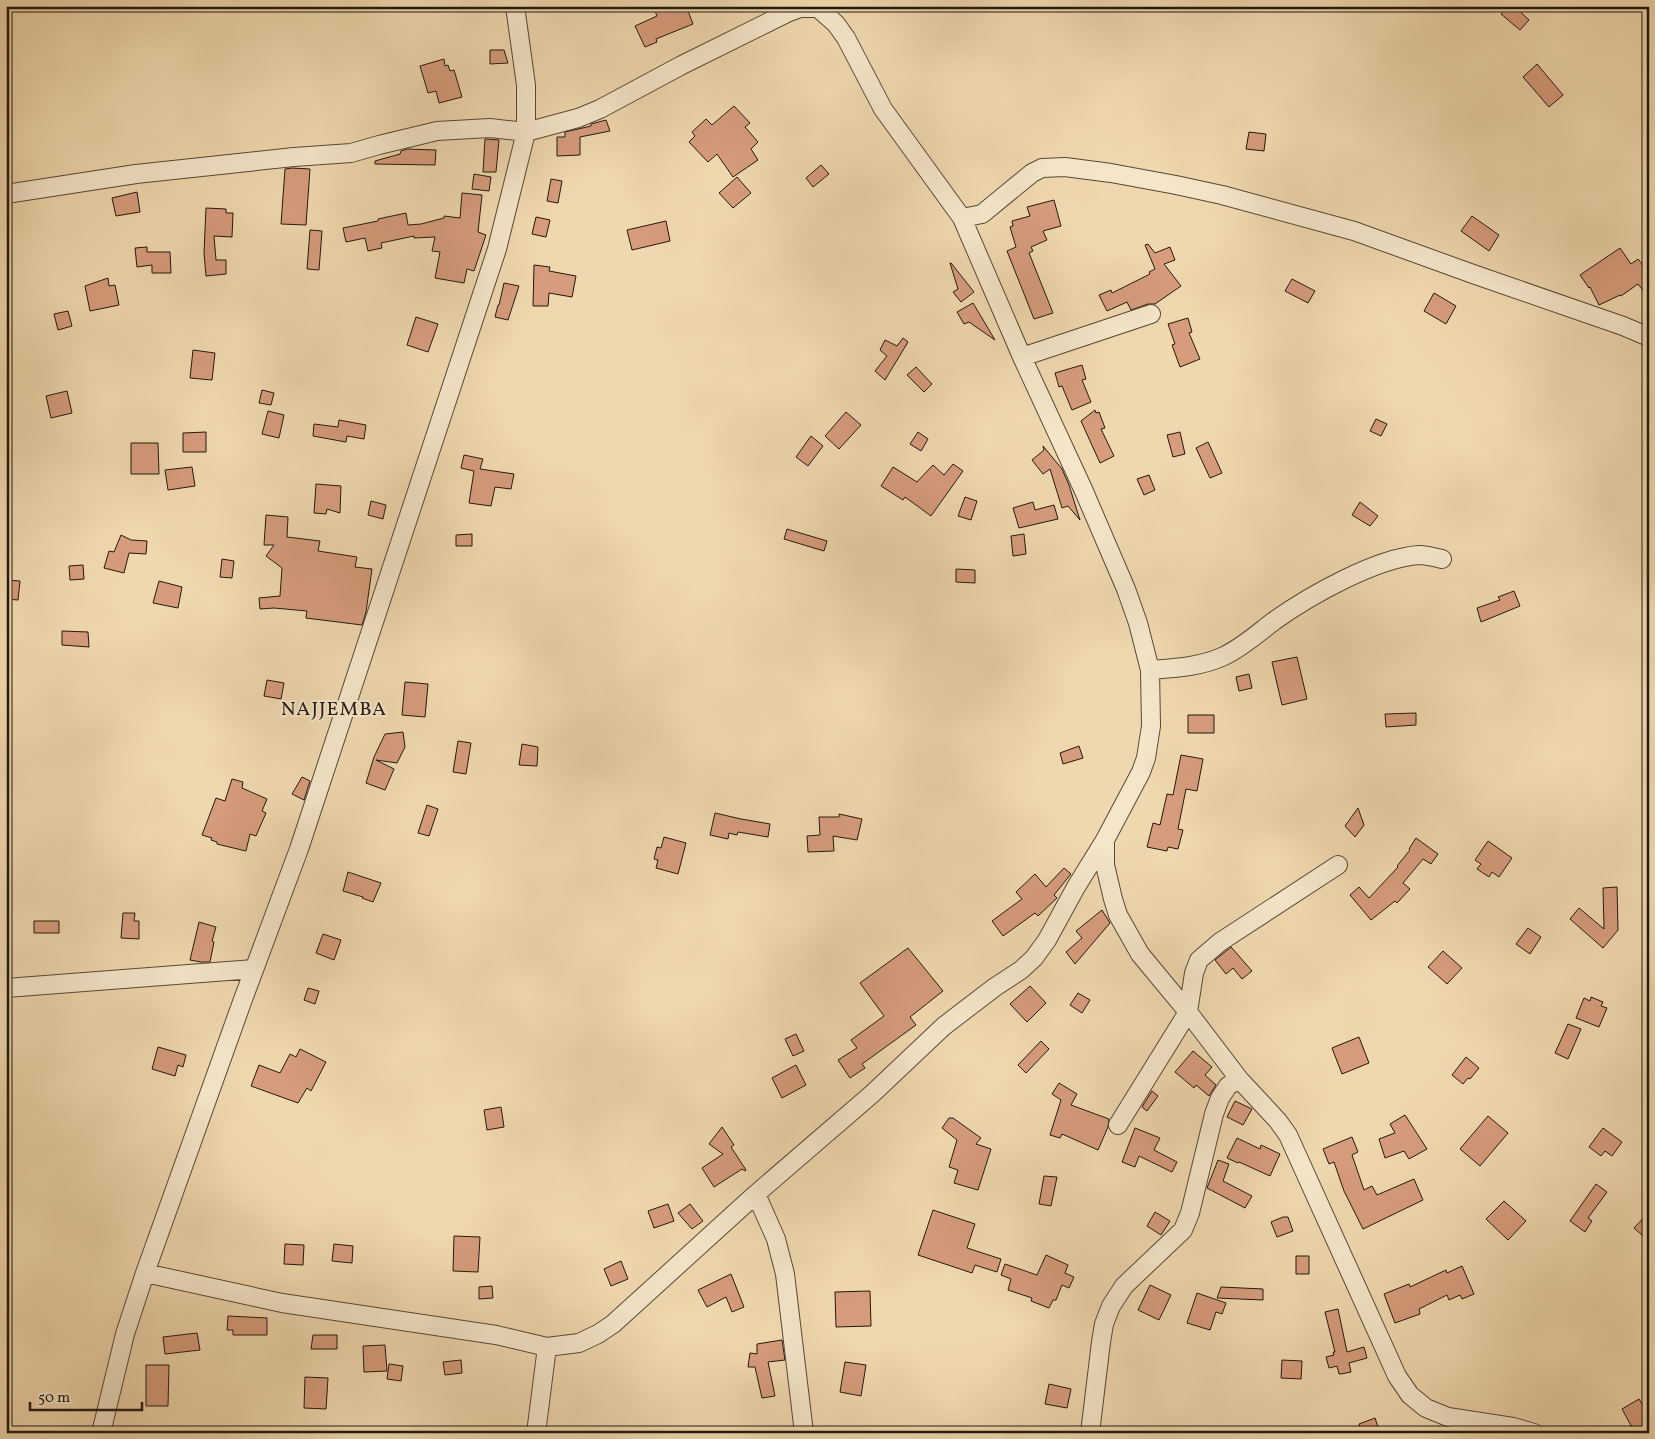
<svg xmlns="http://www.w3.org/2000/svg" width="1655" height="1439" font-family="Vollkorn,serif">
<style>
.building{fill:#d69c7c;stroke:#231810}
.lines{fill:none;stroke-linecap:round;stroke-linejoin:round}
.minor-casing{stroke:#564838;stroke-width:20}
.minor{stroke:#f5e6ca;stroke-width:18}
.labels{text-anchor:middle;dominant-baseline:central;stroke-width:4;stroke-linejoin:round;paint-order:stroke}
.quarter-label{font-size:20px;letter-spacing:1px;fill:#231810;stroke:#f5e6ca}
</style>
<rect width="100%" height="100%" fill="#f0d8ae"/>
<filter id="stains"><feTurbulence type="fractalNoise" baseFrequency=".004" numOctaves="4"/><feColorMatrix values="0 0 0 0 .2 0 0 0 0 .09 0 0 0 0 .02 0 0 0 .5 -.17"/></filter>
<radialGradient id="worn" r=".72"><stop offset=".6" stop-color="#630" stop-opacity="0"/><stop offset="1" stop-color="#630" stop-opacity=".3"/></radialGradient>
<path class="building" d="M 653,6 L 686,6 L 693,24 L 656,39 L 657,42 L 645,47 L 635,26 L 657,16 Z
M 1509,6 L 1514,6 L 1529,20 L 1520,30 L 1501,14 Z
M 490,50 L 504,50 L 508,63 L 490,64 Z
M 444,59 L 445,66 L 448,65 L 450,71 L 454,70 L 462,97 L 439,103 L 436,91 L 428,93 L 420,66 Z
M 1537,64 L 1563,95 L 1549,107 L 1523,77 Z
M 734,106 L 750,123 L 745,127 L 758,142 L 751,149 L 758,160 L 733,177 L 717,154 L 708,162 L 689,142 L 695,136 L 692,132 L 706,119 L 712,125 Z
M 606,120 L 610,131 L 580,137 L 580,155 L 557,156 L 557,137 L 565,137 L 565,132 L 591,126 L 591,124 Z
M 1249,132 L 1266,134 L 1264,151 L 1246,149 Z
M 485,139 L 499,140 L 496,172 L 483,172 Z
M 407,149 L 436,150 L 435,165 L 375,164 L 375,161 L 400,154 L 401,151 Z
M 821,165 L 829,174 L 813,187 L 806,178 Z
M 292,168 L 310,169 L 306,225 L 281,224 L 285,169 Z
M 474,174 L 491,177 L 489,191 L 472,189 Z
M 737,177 L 751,193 L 733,208 L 719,193 Z
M 551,179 L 562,181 L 558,203 L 547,201 Z
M 137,192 L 140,212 L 116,216 L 112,198 Z
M 462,193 L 482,195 L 478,232 L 486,235 L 474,271 L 467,269 L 464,283 L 435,278 L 440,252 L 432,251 L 435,237 L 414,238 L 414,236 L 381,243 L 382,248 L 368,251 L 365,238 L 346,242 L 343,228 L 378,221 L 378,219 L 406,213 L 408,225 L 421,224 L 444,218 L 444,216 L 460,218 Z
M 1054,200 L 1061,226 L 1043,231 L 1047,240 L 1031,247 L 1033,251 L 1029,253 L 1053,313 L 1034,319 L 1007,251 L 1016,247 L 1010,227 L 1013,226 L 1012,221 L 1030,216 L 1027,207 Z
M 206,208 L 226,209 L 226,213 L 233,213 L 232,237 L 214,236 L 216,260 L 226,260 L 226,274 L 206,276 L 204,253 Z
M 1472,216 L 1499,235 L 1489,251 L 1461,231 Z
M 536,217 L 550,220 L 546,237 L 532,234 Z
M 666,221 L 670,241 L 632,250 L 627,230 Z
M 310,230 L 322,231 L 319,270 L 307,269 Z
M 1148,244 L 1155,253 L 1170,247 L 1175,260 L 1164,264 L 1181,286 L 1155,304 L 1148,304 L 1131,310 L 1127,302 L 1107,311 L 1099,295 L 1111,290 L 1112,293 L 1150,274 L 1149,272 L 1155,269 L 1145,245 Z
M 147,247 L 147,252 L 170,252 L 171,273 L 152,273 L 152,265 L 137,267 L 135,248 Z
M 1620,248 L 1631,264 L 1638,259 L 1649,273 L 1649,298 L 1638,284 L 1621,296 L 1620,295 L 1599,305 L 1590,287 L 1589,288 L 1580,275 Z
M 950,263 L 951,263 L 974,292 L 961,302 L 953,292 L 958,289 Z
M 534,265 L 550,267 L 549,271 L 576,276 L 572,297 L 549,293 L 548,306 L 533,306 Z
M 108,278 L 109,286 L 115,285 L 119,305 L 90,311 L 85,286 Z
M 1292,279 L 1315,291 L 1308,303 L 1285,291 Z
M 504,283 L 519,286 L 508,320 L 495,317 L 498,305 L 499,305 Z
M 1434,293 L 1456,306 L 1446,324 L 1424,311 Z
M 973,303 L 995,340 L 969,322 L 964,324 L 957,312 Z
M 68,311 L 72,326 L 58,330 L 54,314 Z
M 416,317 L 438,324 L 428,352 L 407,345 Z
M 1188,318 L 1192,332 L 1189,333 L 1200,359 L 1180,367 L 1172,345 L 1175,344 L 1168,324 Z
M 903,338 L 908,342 L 885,380 L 875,371 L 887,356 L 880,350 L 885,340 L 897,346 Z
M 193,350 L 215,353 L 212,380 L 190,378 Z
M 1082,365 L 1086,379 L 1082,380 L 1091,402 L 1072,410 L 1062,386 L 1059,387 L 1055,373 Z
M 916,367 L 932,384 L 924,392 L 907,375 Z
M 262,390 L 274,393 L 271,405 L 259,403 Z
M 67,391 L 72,413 L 51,418 L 46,396 Z
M 1095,410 L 1096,413 L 1099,412 L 1105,428 L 1101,429 L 1114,456 L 1100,463 L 1081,421 Z
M 268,411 L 284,415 L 279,438 L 262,434 Z
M 846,412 L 861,425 L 839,449 L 825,436 Z
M 1376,419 L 1387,424 L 1381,436 L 1370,431 Z
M 339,420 L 366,425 L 364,439 L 347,436 L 346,442 L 313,436 L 314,424 L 338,427 Z
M 206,432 L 206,452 L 183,452 L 183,433 Z
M 918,432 L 928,439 L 921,451 L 910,444 Z
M 1180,432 L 1185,454 L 1173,457 L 1167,435 Z
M 811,436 L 823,446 L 808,466 L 796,457 Z
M 1208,442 L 1222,473 L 1210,478 L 1196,448 Z
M 131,443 L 158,443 L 159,474 L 131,474 Z
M 1043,446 L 1062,469 L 1069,485 L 1080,520 L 1068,506 L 1062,508 L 1050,469 L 1043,474 L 1032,460 L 1044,450 Z
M 464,455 L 483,459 L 480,469 L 514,474 L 511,489 L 495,487 L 491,506 L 469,503 L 474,471 L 461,468 Z
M 953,464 L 963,471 L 931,516 L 905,497 L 903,500 L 881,486 L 893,467 L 917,482 L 933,465 L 944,475 Z
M 192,467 L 195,486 L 168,490 L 165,470 Z
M 1149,475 L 1155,490 L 1144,495 L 1137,479 Z
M 316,484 L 341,486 L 340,513 L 327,509 L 326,514 L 314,513 Z
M 965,497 L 977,501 L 971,520 L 958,516 Z
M 371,501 L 386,505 L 383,519 L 368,515 Z
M 1033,502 L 1035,510 L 1054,505 L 1058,519 L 1019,528 L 1013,508 Z
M 1360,502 L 1378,516 L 1370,526 L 1352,515 Z
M 266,515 L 288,517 L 287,537 L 320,541 L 318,551 L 357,557 L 355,567 L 372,569 L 366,612 L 362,625 L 306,618 L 307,611 L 274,608 L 260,609 L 259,598 L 280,596 L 282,568 L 266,556 L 274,545 L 264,545 Z
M 787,529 L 827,541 L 824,551 L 784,539 Z
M 472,534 L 472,546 L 456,546 L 456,535 Z
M 1024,534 L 1026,554 L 1013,556 L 1011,536 Z
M 121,535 L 131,540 L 147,541 L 146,554 L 129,553 L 124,573 L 104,568 L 109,551 L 114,552 Z
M 222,559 L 234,561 L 232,578 L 220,577 Z
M 83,565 L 84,579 L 70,580 L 69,566 Z
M 956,569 L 975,570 L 975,583 L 956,582 Z
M 6,580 L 20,581 L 18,600 L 6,599 Z
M 159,581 L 182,587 L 178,608 L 153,603 Z
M 1514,591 L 1520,606 L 1481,622 L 1477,608 L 1500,600 L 1498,597 Z
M 62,631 L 88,632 L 89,647 L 62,645 Z
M 1297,657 L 1307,699 L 1282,705 L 1272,662 Z
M 1249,674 L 1252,688 L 1239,691 L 1236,677 Z
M 267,680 L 284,683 L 281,699 L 264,696 Z
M 405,682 L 428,684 L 425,717 L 402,715 Z
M 1416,713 L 1416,725 L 1386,727 L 1385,714 Z
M 1188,715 L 1214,715 L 1214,733 L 1188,733 Z
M 403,732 L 405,747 L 397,763 L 376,760 L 394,769 L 385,790 L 366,783 L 374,757 L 385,734 Z
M 458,741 L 471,743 L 466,774 L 453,772 Z
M 522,744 L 538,747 L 537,766 L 519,765 Z
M 1079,746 L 1083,758 L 1063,764 L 1060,753 Z
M 1181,755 L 1203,759 L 1197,791 L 1186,789 L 1178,829 L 1183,830 L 1178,849 L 1168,847 L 1167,851 L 1147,847 L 1153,823 L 1160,825 L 1167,794 L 1173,795 Z
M 302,777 L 310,781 L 304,800 L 292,794 Z
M 232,779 L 243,782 L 242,788 L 267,799 L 262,811 L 266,813 L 256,836 L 250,834 L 246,851 L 217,844 L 217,842 L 211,840 L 212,838 L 202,835 L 216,798 L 225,801 Z
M 427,805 L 438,809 L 429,836 L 418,833 Z
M 1358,808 L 1364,825 L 1355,837 L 1345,826 Z
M 715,813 L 741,819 L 770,824 L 768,837 L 738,832 L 737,835 L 729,833 L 728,839 L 710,835 Z
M 839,814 L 862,819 L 857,840 L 833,836 L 834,851 L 808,852 L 807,836 L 820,835 L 819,817 L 839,817 Z
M 664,837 L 686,843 L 678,874 L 656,868 L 658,860 L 654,859 L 657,847 L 661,848 Z
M 1416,838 L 1438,854 L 1431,864 L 1423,859 L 1403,883 L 1410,889 L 1397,903 L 1395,901 L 1371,920 L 1350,895 L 1359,887 L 1369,898 L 1398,867 L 1397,866 L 1410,850 L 1409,849 Z
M 1488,841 L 1512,858 L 1499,877 L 1492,872 L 1489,877 L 1477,869 L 1481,864 L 1475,860 Z
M 1064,868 L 1071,874 L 1054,895 L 1057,898 L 1038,916 L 1035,913 L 1003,936 L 992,921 L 1022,899 L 1016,892 L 1035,874 L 1046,887 Z
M 348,872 L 381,883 L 373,902 L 362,898 L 363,897 L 343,891 Z
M 1617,887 L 1618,930 L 1603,948 L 1570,919 L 1579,908 L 1604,929 L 1603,888 Z
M 1102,910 L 1110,923 L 1075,964 L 1066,952 L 1082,938 L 1076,931 Z
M 123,913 L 135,913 L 134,921 L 139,921 L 139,939 L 121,938 Z
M 34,921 L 59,921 L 59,933 L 34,933 Z
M 199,922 L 216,927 L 212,941 L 214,942 L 210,962 L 201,962 L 190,960 Z
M 1528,928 L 1541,937 L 1530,954 L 1516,944 Z
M 323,934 L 341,940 L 334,960 L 316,953 Z
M 1231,947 L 1252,971 L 1242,979 L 1233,968 L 1226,974 L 1215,960 Z
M 908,948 L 943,991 L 910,1017 L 916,1025 L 862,1064 L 865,1068 L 850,1078 L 838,1060 L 857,1048 L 851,1040 L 884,1016 L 860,983 Z
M 1443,951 L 1462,968 L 1447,984 L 1428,967 Z
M 1030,986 L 1046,1003 L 1027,1022 L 1010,1004 Z
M 308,988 L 319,991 L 315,1004 L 304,1000 Z
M 1078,993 L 1090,1000 L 1082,1013 L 1070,1005 Z
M 1591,997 L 1603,1002 L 1601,1006 L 1607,1008 L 1599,1027 L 1576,1018 L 1584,998 L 1590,1001 Z
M 1568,1024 L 1581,1029 L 1568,1059 L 1555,1053 Z
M 796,1034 L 804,1051 L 793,1056 L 785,1039 Z
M 1359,1037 L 1369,1063 L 1342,1074 L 1332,1048 Z
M 1041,1041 L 1049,1049 L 1026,1073 L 1018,1065 Z
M 158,1047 L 186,1055 L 183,1067 L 178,1065 L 175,1076 L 152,1069 Z
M 300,1049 L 326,1062 L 311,1091 L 307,1088 L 298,1103 L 251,1086 L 259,1065 L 280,1073 L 290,1054 L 296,1057 Z
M 1193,1051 L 1212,1067 L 1205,1075 L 1216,1085 L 1209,1096 L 1196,1085 L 1194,1088 L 1175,1072 Z
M 1466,1057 L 1479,1068 L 1470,1079 L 1468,1078 L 1463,1084 L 1452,1075 Z
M 796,1065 L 806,1085 L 782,1098 L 772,1078 Z
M 1059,1083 L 1077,1094 L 1071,1105 L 1109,1119 L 1108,1127 L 1098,1150 L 1062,1134 L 1060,1138 L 1050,1135 L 1061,1100 L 1052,1094 Z
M 1152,1091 L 1158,1096 L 1147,1111 L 1142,1107 Z
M 1235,1101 L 1252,1109 L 1243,1125 L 1227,1117 Z
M 501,1107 L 504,1127 L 487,1130 L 484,1110 Z
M 1405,1115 L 1427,1149 L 1409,1159 L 1404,1151 L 1385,1158 L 1379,1139 L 1395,1133 L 1390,1124 Z
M 1488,1116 L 1508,1133 L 1480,1166 L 1460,1149 Z
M 949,1118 L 953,1118 L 981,1138 L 976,1144 L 991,1149 L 978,1190 L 954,1183 L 958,1170 L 949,1167 L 957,1140 L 942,1128 Z
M 722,1127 L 734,1145 L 731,1147 L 746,1170 L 745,1171 L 742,1169 L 714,1187 L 702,1168 L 723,1154 L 709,1144 Z
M 1135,1128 L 1160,1138 L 1154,1150 L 1177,1162 L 1172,1172 L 1139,1156 L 1135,1167 L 1122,1162 Z
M 1603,1128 L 1622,1142 L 1612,1156 L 1605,1151 L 1601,1156 L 1589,1147 Z
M 1352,1137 L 1358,1152 L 1352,1155 L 1364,1190 L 1372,1186 L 1377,1195 L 1414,1179 L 1423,1200 L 1363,1229 L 1344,1191 L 1334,1162 L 1329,1164 L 1323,1149 Z
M 1237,1138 L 1260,1149 L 1261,1145 L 1280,1154 L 1270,1176 L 1239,1162 L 1238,1163 L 1227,1158 Z
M 1218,1160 L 1229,1164 L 1223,1181 L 1252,1196 L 1245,1208 L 1207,1188 Z
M 1044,1176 L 1057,1177 L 1051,1206 L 1039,1204 Z
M 1596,1184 L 1607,1192 L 1588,1218 L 1592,1221 L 1585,1232 L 1570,1221 Z
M 1504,1201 L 1526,1221 L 1508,1240 L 1486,1219 Z
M 668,1204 L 674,1221 L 654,1228 L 648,1211 Z
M 690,1204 L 703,1221 L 692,1229 L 678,1213 Z
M 933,1210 L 975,1224 L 967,1248 L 1001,1259 L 997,1272 L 975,1265 L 972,1273 L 918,1255 Z
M 1155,1212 L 1170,1221 L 1161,1235 L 1147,1226 Z
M 1649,1212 L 1649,1241 L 1634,1228 Z
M 1283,1217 L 1288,1217 L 1293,1231 L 1277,1237 L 1271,1222 Z
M 454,1236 L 480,1237 L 478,1272 L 453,1271 Z
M 285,1244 L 304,1245 L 303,1265 L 284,1264 Z
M 334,1244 L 353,1246 L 352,1263 L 332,1261 Z
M 1046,1255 L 1068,1265 L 1065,1273 L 1074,1277 L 1069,1288 L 1062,1285 L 1056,1300 L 1053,1300 L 1049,1308 L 1031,1301 L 1032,1298 L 1008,1290 L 1011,1279 L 1001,1275 L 1005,1264 L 1037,1275 Z
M 1296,1256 L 1309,1256 L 1309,1274 L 1296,1274 Z
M 621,1261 L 628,1279 L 611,1286 L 604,1269 Z
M 1462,1266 L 1474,1294 L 1462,1299 L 1460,1295 L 1449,1300 L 1447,1295 L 1419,1309 L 1420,1314 L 1395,1323 L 1384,1294 L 1409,1284 L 1410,1287 L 1446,1270 L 1447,1273 Z
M 731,1274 L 744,1307 L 732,1312 L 726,1297 L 707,1307 L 698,1290 Z
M 1150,1285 L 1171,1295 L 1159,1320 L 1138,1310 Z
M 492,1286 L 493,1298 L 479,1299 L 479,1287 Z
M 1221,1287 L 1263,1289 L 1263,1300 L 1217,1298 Z
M 870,1291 L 871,1326 L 836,1327 L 835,1292 Z
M 1197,1293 L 1226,1303 L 1222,1314 L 1216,1312 L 1210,1330 L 1187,1323 Z
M 1338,1309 L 1347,1352 L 1364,1347 L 1367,1358 L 1349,1363 L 1351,1372 L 1341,1374 L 1339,1374 L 1337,1366 L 1329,1368 L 1326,1357 L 1334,1355 L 1333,1352 L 1335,1352 L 1325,1312 Z
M 228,1316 L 267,1318 L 267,1335 L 233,1335 L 233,1330 L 227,1330 Z
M 197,1333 L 200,1350 L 165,1354 L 163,1337 Z
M 313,1335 L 337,1335 L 337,1349 L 311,1349 Z
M 782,1340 L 785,1360 L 768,1362 L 775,1396 L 762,1398 L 755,1367 L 748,1367 L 750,1353 L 757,1354 L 757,1344 Z
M 385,1345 L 387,1371 L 364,1372 L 363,1346 Z
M 461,1360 L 462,1373 L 445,1375 L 443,1362 Z
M 1282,1360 L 1302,1361 L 1301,1379 L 1281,1378 Z
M 845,1362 L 866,1365 L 861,1396 L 840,1392 Z
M 389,1364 L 403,1366 L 401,1381 L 387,1379 Z
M 146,1365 L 169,1365 L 168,1406 L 146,1406 Z
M 305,1377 L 328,1378 L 326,1409 L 304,1408 Z
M 1049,1384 L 1071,1389 L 1067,1408 L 1045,1404 Z
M 1639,1399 L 1649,1415 L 1649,1423 L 1634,1431 L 1622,1409 Z
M 1375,1418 L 1380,1433 L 1362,1433 L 1359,1424 Z"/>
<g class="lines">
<defs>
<path id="minor" d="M 6,194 L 136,174 L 294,157 L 351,153 L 379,145 L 437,131 L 490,128 L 526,132 L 578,118 L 600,109 L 682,65 L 789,12 L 800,8 L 818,8 L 836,24 L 846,38 L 883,109 L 962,218 L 1022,357 L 1083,489 L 1126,589 L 1138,623 L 1150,670 L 1151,726 L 1146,758 L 1141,772 L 1105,840 L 1105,865 L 1113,899 L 1118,915 L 1140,954 L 1188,1012 L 1239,1079 L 1278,1121 L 1288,1135 L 1397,1376 L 1410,1395 L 1426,1408 L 1448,1417 L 1513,1427 L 1534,1433
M 962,218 L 982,214 L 1032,173 L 1042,168 L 1065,167 L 1111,173 L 1176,185 L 1222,195 L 1354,231 L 1473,274 L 1623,326 L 1649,337
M 1022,357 L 1151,314
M 1150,670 C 1176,668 1200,667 1224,656 C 1243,647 1258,633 1274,621 C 1309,596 1376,558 1419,555 C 1426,555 1434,557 1442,559
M 6,988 L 254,969
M 1118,1125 L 1188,1012 L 1194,973 L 1199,960 L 1220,942 L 1338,865
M 756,1194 L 776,1239 L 785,1274 L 804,1433
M 145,1273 L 282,1303 L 496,1335 L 547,1347 L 579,1343 L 598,1334 L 613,1324 L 756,1194 L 872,1094 L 944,1026 L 995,987 L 1021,970 L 1034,958 L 1047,940 L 1076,887 L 1105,840
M 101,1433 L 125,1334 L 145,1273 L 242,1002 L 299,849 L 497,249 L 526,132 L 526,85 L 515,6
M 536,1433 L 547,1347
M 1090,1433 L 1101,1342 L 1104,1324 L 1111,1306 L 1124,1286 L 1183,1230 L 1190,1213 L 1214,1114 L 1220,1098 L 1228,1086 L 1239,1079"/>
</defs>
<use href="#minor" class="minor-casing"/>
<use href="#minor" class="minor"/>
</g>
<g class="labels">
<g class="quarter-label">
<text x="334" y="710">NAJJEMBA</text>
</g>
</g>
<rect width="1655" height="1439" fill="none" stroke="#f0d8ae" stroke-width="25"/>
<rect x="8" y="8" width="1640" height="1424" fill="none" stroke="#231810" stroke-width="2.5"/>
<rect x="12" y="12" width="1630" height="1414" fill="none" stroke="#231810"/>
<path d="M30 1402v8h112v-8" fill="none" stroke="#231810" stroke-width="2.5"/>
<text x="38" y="1402" font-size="15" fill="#231810" stroke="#f5e6ca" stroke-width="4" paint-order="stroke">50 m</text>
<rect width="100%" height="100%" filter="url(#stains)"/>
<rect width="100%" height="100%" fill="url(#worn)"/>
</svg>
